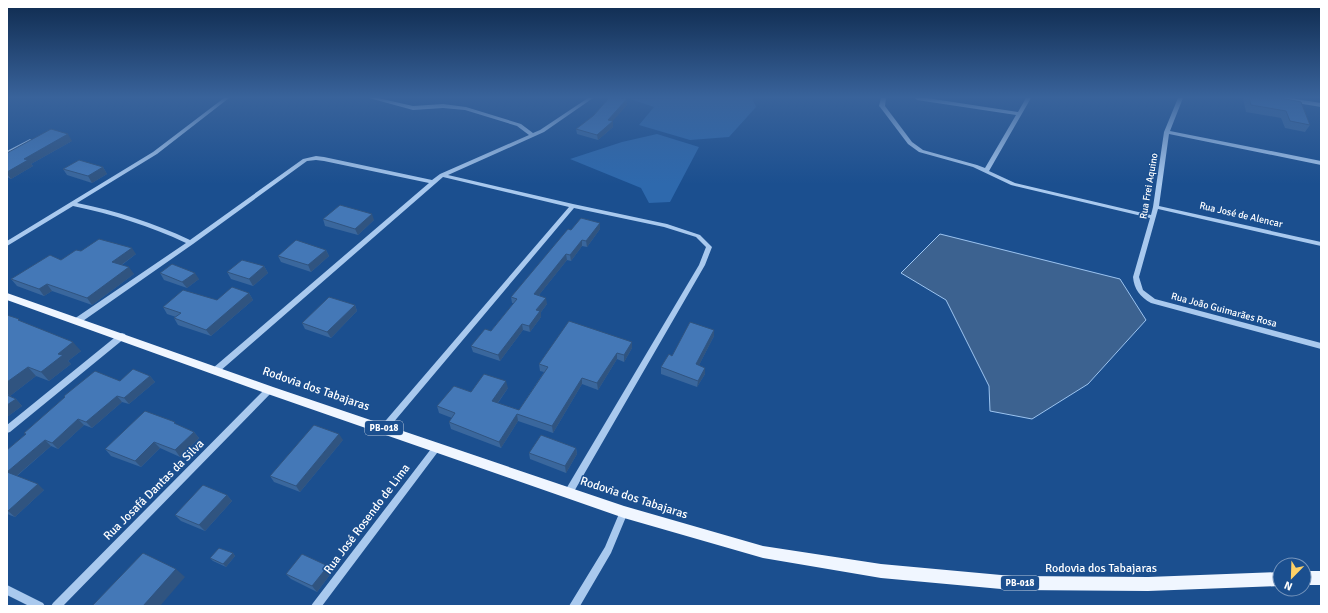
<svg xmlns="http://www.w3.org/2000/svg" width="1328" height="613" font-family="Signika,sans-serif">
<style>
.green{fill:#2e69ad}
.water{fill:#3c6290;stroke:#9cc4f0}
.lines{fill:none;stroke-linecap:round;stroke-linejoin:round}
.minor{fill:#a9c9ee;fill-rule:evenodd}
.major{fill:#f0f6ff;fill-rule:evenodd}
.wall{fill:#3a679d}
.shaded-wall{fill:#305480}
.building{fill:#4478b7;stroke:#305480}
.labels{text-anchor:middle;dominant-baseline:central;stroke-width:3;stroke-linejoin:round;paint-order:stroke}
.shield{fill:#1b4f8f;stroke:#bbcadd;stroke-width:1}
.shield-label{font-size:9px;font-weight:bold;fill:#fff}
.street-label{font-size:10px;fill:#fff;stroke:#1b4f8f}
.near-street-label{font-size:12px;fill:#fff;stroke:#1b4f8f}
</style>
<rect width="100%" height="100%" fill="#1b4f8f"/>
<path class="green" d="M 752,98 L 756,107 L 729,137 L 690,140 L 639,125 L 654,107 L 630,99 Z
M 657,134 L 699,147 L 670,202 L 649,203 L 641,188 L 570,159 L 622,142 Z"/>
<path class="water" d="M 940,234 L 1120,279 L 1146,320 L 1088,384 L 1032,419 L 990,411 L 989,386 L 946,300 L 901,273 Z"/>
<g class="lines">
<path class="minor" d="M 224,98 L 229,98 L 157,154 L 77,203 C 117,211 154,223 190,240 L 303,159 L 316,156 L 324,157 L 432,180 L 440,174 L 529,135 L 517,126 L 465,110 L 443,108 L 413,110 L 369,98 L 378,98 L 413,106 L 443,104 L 466,107 L 521,124 L 533,133 L 540,130 L 588,98 L 593,98 L 544,132 L 448,175 L 573,204 L 667,224 L 700,235 L 712,247 L 705,265 L 572,495 L 569,496 L 566,495 L 565,492 L 566,489 L 699,265 L 706,247 L 696,237 L 664,227 L 574,208 L 387,430 L 384,431 L 381,430 L 380,428 L 381,426 L 569,207 L 443,177 L 219,372 L 213,372 L 212,370 L 213,368 L 429,183 L 324,161 L 316,160 L 307,161 L 193,244 L 80,323 L 74,323 L 73,321 L 74,319 L 186,243 C 150,226 112,214 73,206 L 7,246 L 7,241 L 153,152 Z
M 881,98 L 886,98 L 885,106 L 912,142 L 923,150 L 977,165 L 985,168 L 1016,115 L 917,100 L 915,98 L 927,98 L 1018,112 L 1026,98 L 1031,98 L 989,171 L 1015,183 L 1151,215 L 1153,207 L 1164,132 L 1178,98 L 1183,98 L 1170,131 L 1321,161 L 1321,165 L 1169,134 L 1159,206 L 1321,242 L 1321,246 L 1158,209 L 1139,277 L 1143,290 L 1155,299 L 1321,343 L 1321,349 L 1151,303 C 1140,297 1134,289 1133,277 L 1150,218 L 1011,185 L 973,167 L 919,152 L 908,144 L 880,107 L 879,106 Z
M 1277,98 L 1289,98 L 1321,103 L 1321,107 L 1279,100 Z
M 30,139 L 32,140 L 32,142 L 7,155 L 7,151 Z
M 122,333 L 125,334 L 126,336 L 125,338 L 10,432 L 7,433 L 7,425 L 119,334 Z
M 269,387 L 272,388 L 273,390 L 272,392 L 63,606 L 51,606 L 53,603 L 266,388 Z
M 437,443 L 440,445 L 441,447 L 440,449 L 322,606 L 311,606 L 313,603 L 434,445 Z
M 624,508 L 627,509 L 628,512 L 611,553 L 580,606 L 569,606 L 605,547 L 621,509 Z
M 7,585 L 43,603 L 45,606 L 29,606 L 7,595 Z"/>
<path class="major" d="M 7,293 L 273,387 L 624,506 L 763,546 L 881,564 L 1012,576 L 1148,577 L 1280,572 L 1280,586 L 1148,591 L 1012,590 L 881,578 L 763,558 L 624,518 L 265,393 L 7,300 Z
M 1304,571 L 1321,571 L 1321,585 L 1304,585 Z"/>
</g>
<path class="wall" d="M 1243,98 L 1281,98 L 1310,125 L 1305,132 L 1285,128 L 1281,118 L 1246,112 Z
M 627,105 L 612,121 L 613,127 L 598,140 L 577,134 L 576,129 L 593,116 Z
M 72,141 L 31,164 L 33,166 L 11,179 L 7,177 L 7,153 Z
M 103,167 L 107,174 L 92,183 L 67,175 L 63,169 Z
M 323,219 L 374,220 L 358,235 L 325,226 Z
M 600,229 L 587,247 L 582,246 L 571,261 L 567,260 L 539,295 L 547,304 L 541,312 L 541,317 L 530,332 L 523,330 L 500,361 L 473,352 L 471,346 L 491,331 L 514,303 L 512,303 L 511,297 L 571,230 Z
M 326,250 L 329,256 L 311,272 L 281,262 L 278,256 Z
M 81,251 L 136,254 L 122,265 L 134,274 L 92,305 L 52,291 L 44,296 L 17,286 L 11,279 L 61,260 Z
M 264,266 L 268,273 L 253,286 L 231,279 L 227,272 Z
M 160,273 L 199,279 L 187,288 L 164,280 Z
M 249,293 L 253,300 L 211,336 L 178,325 L 174,318 L 176,317 L 167,314 L 163,307 L 217,300 Z
M 355,305 L 357,311 L 331,338 L 305,329 L 302,323 Z
M 7,315 L 81,351 L 68,361 L 71,364 L 49,381 L 36,376 L 10,396 L 16,399 L 22,406 L 7,417 Z
M 714,330 L 714,336 L 699,365 L 705,374 L 697,387 L 661,374 L 661,367 L 672,356 Z
M 632,348 L 624,362 L 617,359 L 598,390 L 582,384 L 553,433 L 518,421 L 501,448 L 451,429 L 449,422 L 452,418 L 439,413 L 437,406 L 471,392 L 508,388 L 498,403 L 519,410 L 544,372 L 540,371 L 539,364 Z
M 150,376 L 155,382 L 129,404 L 122,402 L 92,428 L 84,425 L 58,449 L 51,446 L 17,476 L 44,490 L 15,517 L 7,514 L 7,450 L 26,434 L 24,433 L 65,397 L 64,396 L 120,381 Z
M 177,425 L 194,432 L 199,438 L 180,457 L 160,448 L 141,467 L 111,456 L 105,449 Z
M 343,440 L 300,492 L 274,482 L 270,476 Z
M 576,448 L 577,454 L 566,473 L 530,459 L 529,453 Z
M 227,495 L 232,501 L 205,531 L 181,521 L 175,515 Z
M 233,553 L 235,556 L 226,567 L 213,561 L 210,558 Z
M 332,572 L 317,592 L 291,579 L 286,574 Z"/>
<path class="shaded-wall" d="M 627,99 L 627,105 L 611,123 L 613,121 L 613,127 L 598,140 L 597,135 L 608,120 Z
M 68,134 L 72,141 L 31,164 L 33,166 L 11,179 L 7,174 L 7,172 L 24,159 Z
M 103,167 L 107,174 L 92,183 L 88,176 Z
M 372,214 L 374,220 L 358,235 L 355,229 Z
M 600,223 L 600,229 L 587,247 L 586,241 Z
M 582,240 L 582,246 L 571,261 L 570,255 Z
M 132,248 L 136,254 L 117,268 L 112,262 Z
M 326,250 L 329,256 L 311,272 L 308,265 Z
M 566,254 L 567,260 L 535,300 L 534,294 Z
M 264,266 L 268,273 L 253,286 L 249,279 Z
M 129,267 L 134,274 L 92,305 L 87,298 Z
M 195,273 L 199,279 L 187,288 L 182,282 Z
M 47,284 L 52,291 L 44,296 L 39,289 Z
M 249,293 L 253,300 L 211,336 L 206,330 Z
M 546,298 L 547,304 L 541,312 L 541,317 L 530,332 L 529,326 L 536,310 Z
M 355,305 L 357,311 L 331,338 L 327,332 Z
M 522,324 L 523,330 L 500,361 L 498,355 Z
M 714,330 L 714,336 L 696,371 L 696,364 Z
M 73,342 L 81,351 L 68,361 L 71,364 L 49,381 L 41,372 L 58,354 Z
M 632,342 L 632,348 L 624,362 L 624,355 Z
M 617,353 L 617,359 L 598,390 L 597,383 Z
M 28,367 L 36,376 L 10,396 L 7,393 L 7,382 Z
M 705,368 L 705,374 L 697,387 L 698,381 Z
M 150,376 L 155,382 L 129,404 L 124,398 Z
M 582,378 L 582,384 L 553,433 L 552,426 Z
M 506,381 L 508,388 L 494,408 L 492,401 Z
M 117,396 L 122,402 L 92,428 L 86,422 Z
M 16,399 L 22,406 L 7,417 L 7,405 Z
M 517,414 L 518,421 L 501,448 L 499,442 Z
M 78,419 L 84,425 L 58,449 L 52,443 Z
M 194,432 L 199,438 L 180,457 L 175,450 Z
M 339,434 L 343,440 L 300,492 L 296,486 Z
M 45,440 L 51,446 L 14,478 L 7,472 Z
M 154,442 L 160,448 L 141,467 L 135,461 Z
M 576,448 L 577,454 L 566,473 L 565,466 Z
M 38,484 L 44,490 L 15,517 L 8,511 Z
M 227,495 L 232,501 L 205,531 L 199,525 Z
M 233,553 L 235,556 L 226,567 L 223,564 Z
M 328,566 L 332,572 L 317,592 L 312,586 Z
M 176,569 L 185,577 L 160,606 L 143,606 Z"/>
<path class="building" d="M 609,98 L 620,98 L 627,99 L 608,120 L 613,121 L 597,135 L 576,129 L 593,116 Z
M 1249,98 L 1281,98 L 1301,102 L 1310,125 L 1290,121 L 1286,111 L 1251,105 Z
M 51,129 L 68,134 L 24,159 L 28,160 L 7,172 L 7,153 Z
M 79,160 L 103,167 L 88,176 L 63,169 Z
M 340,205 L 372,214 L 355,229 L 323,219 Z
M 581,218 L 600,223 L 586,241 L 582,240 L 570,255 L 566,254 L 534,294 L 546,298 L 536,310 L 540,311 L 529,326 L 522,324 L 498,355 L 471,346 L 485,329 L 491,331 L 517,299 L 511,297 L 568,229 L 571,230 Z
M 99,239 L 132,248 L 112,262 L 129,267 L 87,298 L 47,284 L 39,289 L 11,279 L 50,255 L 61,260 L 76,250 L 81,251 Z
M 296,240 L 326,250 L 308,265 L 278,256 Z
M 242,260 L 264,266 L 249,279 L 227,272 Z
M 172,264 L 195,273 L 182,282 L 160,273 Z
M 232,287 L 249,293 L 206,330 L 174,318 L 181,313 L 163,307 L 183,290 L 217,300 Z
M 329,297 L 355,305 L 327,332 L 302,323 Z
M 7,315 L 19,319 L 18,320 L 73,342 L 58,354 L 63,355 L 41,372 L 28,367 L 7,382 Z
M 569,321 L 632,342 L 624,355 L 617,353 L 597,383 L 582,378 L 552,426 L 517,414 L 499,442 L 449,422 L 455,413 L 437,406 L 454,386 L 471,392 L 484,374 L 506,381 L 492,401 L 519,410 L 548,367 L 539,364 Z
M 690,322 L 714,330 L 696,364 L 705,368 L 698,381 L 661,367 L 669,354 L 672,356 Z
M 133,369 L 150,376 L 124,398 L 117,396 L 86,422 L 78,419 L 52,443 L 45,440 L 7,472 L 38,484 L 8,511 L 7,511 L 7,450 L 26,434 L 24,433 L 65,397 L 64,396 L 95,371 L 120,381 Z
M 7,395 L 16,399 L 7,405 Z
M 145,411 L 175,422 L 174,423 L 194,432 L 175,450 L 154,442 L 135,461 L 105,449 Z
M 314,425 L 339,434 L 296,486 L 270,476 Z
M 541,435 L 576,448 L 565,466 L 529,453 Z
M 203,485 L 227,495 L 199,525 L 175,515 Z
M 219,548 L 233,553 L 223,564 L 210,558 Z
M 143,553 L 176,569 L 143,606 L 96,606 L 93,605 Z
M 302,554 L 328,566 L 312,586 L 286,574 Z"/>
<linearGradient id="sky" x2="0" y2="1"><stop stop-color="#0f2b4f"/><stop offset="0.53" stop-color="#39639b"/><stop offset="1" stop-color="#39639b" stop-opacity="0"/></linearGradient>
<rect width="1328" height="184" fill="url(#sky)"/>
<g class="labels">
<g class="shield">
<rect x="365" y="421" width="38" height="14" rx="3"/>
<rect x="1001" y="576" width="38" height="14" rx="3"/>
</g>
<g class="shield-label">
<text x="384" y="428">PB-018</text>
<text x="1020" y="583">PB-018</text>
</g>
<g class="street-label">
<text transform="translate(1149 186) rotate(-80)">Rua Frei Aquino</text>
<text transform="translate(1241 215) rotate(13)">Rua José de Alencar</text>
<text transform="translate(1224 310) rotate(15)">Rua João Guimarães Rosa</text>
</g>
<g class="near-street-label">
<text transform="translate(316 389) rotate(19)">Rodovia dos Tabajaras</text>
<text transform="translate(154 490) rotate(-45)">Rua Josafá Dantas da Silva</text>
<text transform="translate(634 498) rotate(18)">Rodovia dos Tabajaras</text>
<text transform="translate(367 519) rotate(-53)">Rua José Rosendo de Lima</text>
<text x="1101" y="568">Rodovia dos Tabajaras</text>
</g>
</g>
<rect width="1328" height="613" fill="none" stroke="#ffffff" stroke-width="16"/>
<g transform="translate(1292 577) rotate(203)"><circle r="19" fill="#1b4f8f" stroke="#7695bc"/>
<path d="M0-3L7 15L0 10L-7 15Z" fill="#ffd166"/>
<text y="-6" font-size="11" font-weight="bold" text-anchor="middle" fill="#ffffff">N</text>
</g>
</svg>
